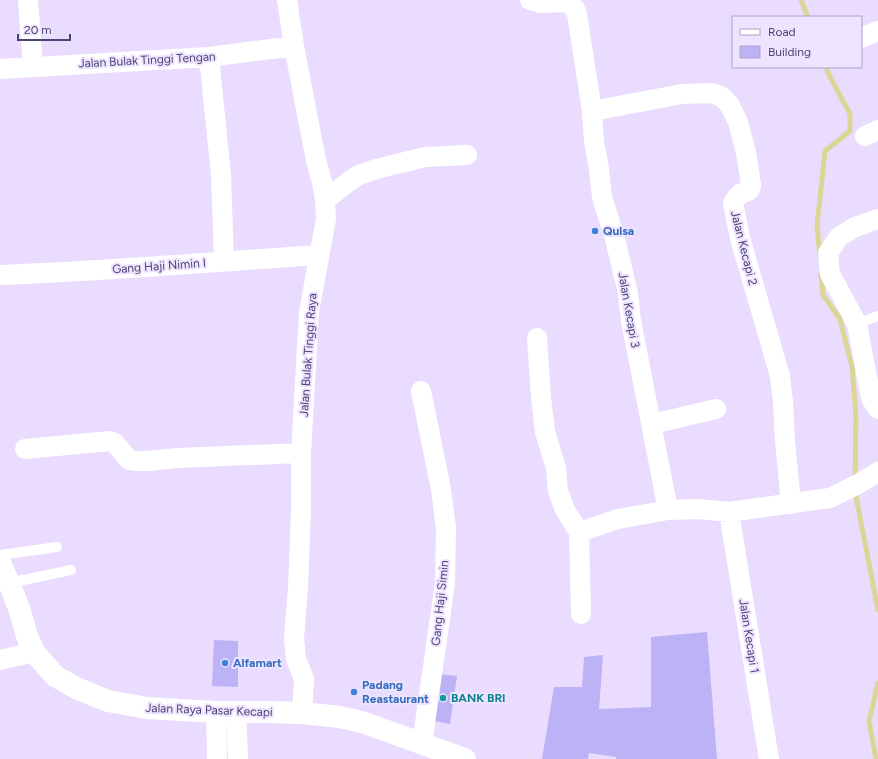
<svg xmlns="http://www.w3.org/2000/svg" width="878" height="759" font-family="Figtree,sans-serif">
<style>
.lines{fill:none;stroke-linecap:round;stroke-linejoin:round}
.stream{stroke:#dbd596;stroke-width:5}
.building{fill:#bdb2f5}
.service{stroke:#fff;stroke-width:10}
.minor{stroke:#fff;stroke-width:20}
.tertiary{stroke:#fff;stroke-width:22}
.shop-dot{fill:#3f7fe0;stroke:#eee4ff;stroke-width:1.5}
.culture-dot{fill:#0f9aa8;stroke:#eee4ff;stroke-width:1.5}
.labels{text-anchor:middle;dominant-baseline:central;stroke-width:4;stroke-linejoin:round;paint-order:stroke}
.street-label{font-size:12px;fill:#4a4474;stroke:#eee4ff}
.shop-label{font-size:12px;font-weight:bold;fill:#366cbe;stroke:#eee4ff;text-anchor:start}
.culture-label{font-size:12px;font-weight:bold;fill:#0d838f;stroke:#eee4ff;text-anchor:start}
</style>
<rect width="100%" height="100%" fill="#e9dcfe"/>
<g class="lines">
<path class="stream" d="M 801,0 L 808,17
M 820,256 L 817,226 L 825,151 L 850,131 L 850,114 L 829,75 L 826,67
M 821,274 L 823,295 L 840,319 L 852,367 L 856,416 L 855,481
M 855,491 L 878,610
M 876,759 L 869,721 L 878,683"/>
</g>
<path class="building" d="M 707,632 L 717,759 L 616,759 L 616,757 L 589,753 L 588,759 L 542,759 L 554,687 L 582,687 L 584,657 L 603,655 L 599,709 L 651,707 L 651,637 Z
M 214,640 L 238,641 L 238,687 L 212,686 Z
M 436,674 L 457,676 L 450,724 L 430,720 Z"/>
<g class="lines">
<path class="service" d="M 857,324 L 878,316
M 0,555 L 57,547
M 9,583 L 71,570"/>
<path class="minor" d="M 28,0 L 33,67
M 287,0 L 294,46 L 307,114 L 316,160 L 322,182 L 325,200 L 326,219 L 309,312 L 301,453 L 301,511 L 298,587 L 294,639 L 296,659 L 304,679 L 302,713
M 530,0 L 540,3 L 566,2 L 571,5 L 575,9 L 577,14 L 592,111 L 594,142 L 599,169 L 602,197 L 615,239 L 628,293 L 631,321 L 668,510
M 861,38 L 878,31
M 209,57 L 221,175 L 224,261
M 0,69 L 209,57 L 294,46
M 592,111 L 682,94 L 710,93 L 721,96 L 729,104 L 738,122 L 746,153 L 751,184 C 751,193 746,191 740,194 C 737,196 735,200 733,203 L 740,238 L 780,376 L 783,402 L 785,441 L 791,504
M 865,136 L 878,130
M 325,200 L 351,180 L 359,175 L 376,169 L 425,157 L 467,155
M 878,219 L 855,227 L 839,237 L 828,253 L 830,274 L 857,324 L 871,398 L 877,408 L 878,409
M 0,275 C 106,271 213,262 319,255
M 537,338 L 541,397 L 545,432 L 556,468 L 558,491 L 565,510 L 579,532 L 581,614
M 421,391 L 441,489 L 446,528 L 445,583 L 422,744
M 652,424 L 716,409
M 25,449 L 110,441 L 115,443 L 129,460 L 135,461 L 148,461 L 177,458 L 301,453
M 729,512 L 769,759
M 579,532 L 618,519 L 668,510 L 699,509 L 729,512 L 830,498 L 858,484 L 878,472
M 0,660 L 34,652
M 216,712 L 217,759
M 236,712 L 238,759"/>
<path class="tertiary" d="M 0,563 L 9,583 L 19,608 L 27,636 L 34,652 L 55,676 L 76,688 L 108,701 L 147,708 L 216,712 L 265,712 L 302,713 L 340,717 L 365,723 L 465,759"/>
</g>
<g class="shop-dot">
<circle cx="595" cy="231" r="4"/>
<circle cx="225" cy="663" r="4"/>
<circle cx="354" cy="692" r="4"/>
</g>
<circle class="culture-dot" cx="443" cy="698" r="4"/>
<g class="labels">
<g class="street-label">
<text transform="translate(147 60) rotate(-3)">Jalan Bulak Tinggi Tengan</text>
<text transform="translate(744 248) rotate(76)">Jalan Kecapi 2</text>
<text transform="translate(159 266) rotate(-4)">Gang Haji Nimin I</text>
<text transform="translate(629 310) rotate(80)">Jalan Kecapi 3</text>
<text transform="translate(308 355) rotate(-86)">Jalan Bulak Tinggi Raya</text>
<text transform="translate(440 603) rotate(-84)">Gang Haji Simin</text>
<text transform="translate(749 636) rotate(81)">Jalan Kecapi 1</text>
<text transform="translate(209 710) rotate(2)">Jalan Raya Pasar Kecapi</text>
</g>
<g class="shop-label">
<text x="603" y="231">Qulsa</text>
<text x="233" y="663">Alfamart</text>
<text x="362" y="685">Padang<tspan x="362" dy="14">Reastaurant</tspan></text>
</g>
<g class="culture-label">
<text x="451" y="698">BANK BRI</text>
</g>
</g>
<rect x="732" y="16" width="130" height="52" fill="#eee4ff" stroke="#aca4c7"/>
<rect x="740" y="29" width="20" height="6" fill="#ffffff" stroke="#aca4c7"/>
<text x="768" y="36" font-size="12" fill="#4a4474">Road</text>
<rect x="740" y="46" width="20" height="12" fill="#bdb2f5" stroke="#aca4c7"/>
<text x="768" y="56" font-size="12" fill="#4a4474">Building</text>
<path d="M18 34v6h52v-6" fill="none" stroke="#4a4474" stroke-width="2"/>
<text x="24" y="34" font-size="12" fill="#4a4474" stroke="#eee4ff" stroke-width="3" paint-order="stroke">20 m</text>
</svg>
